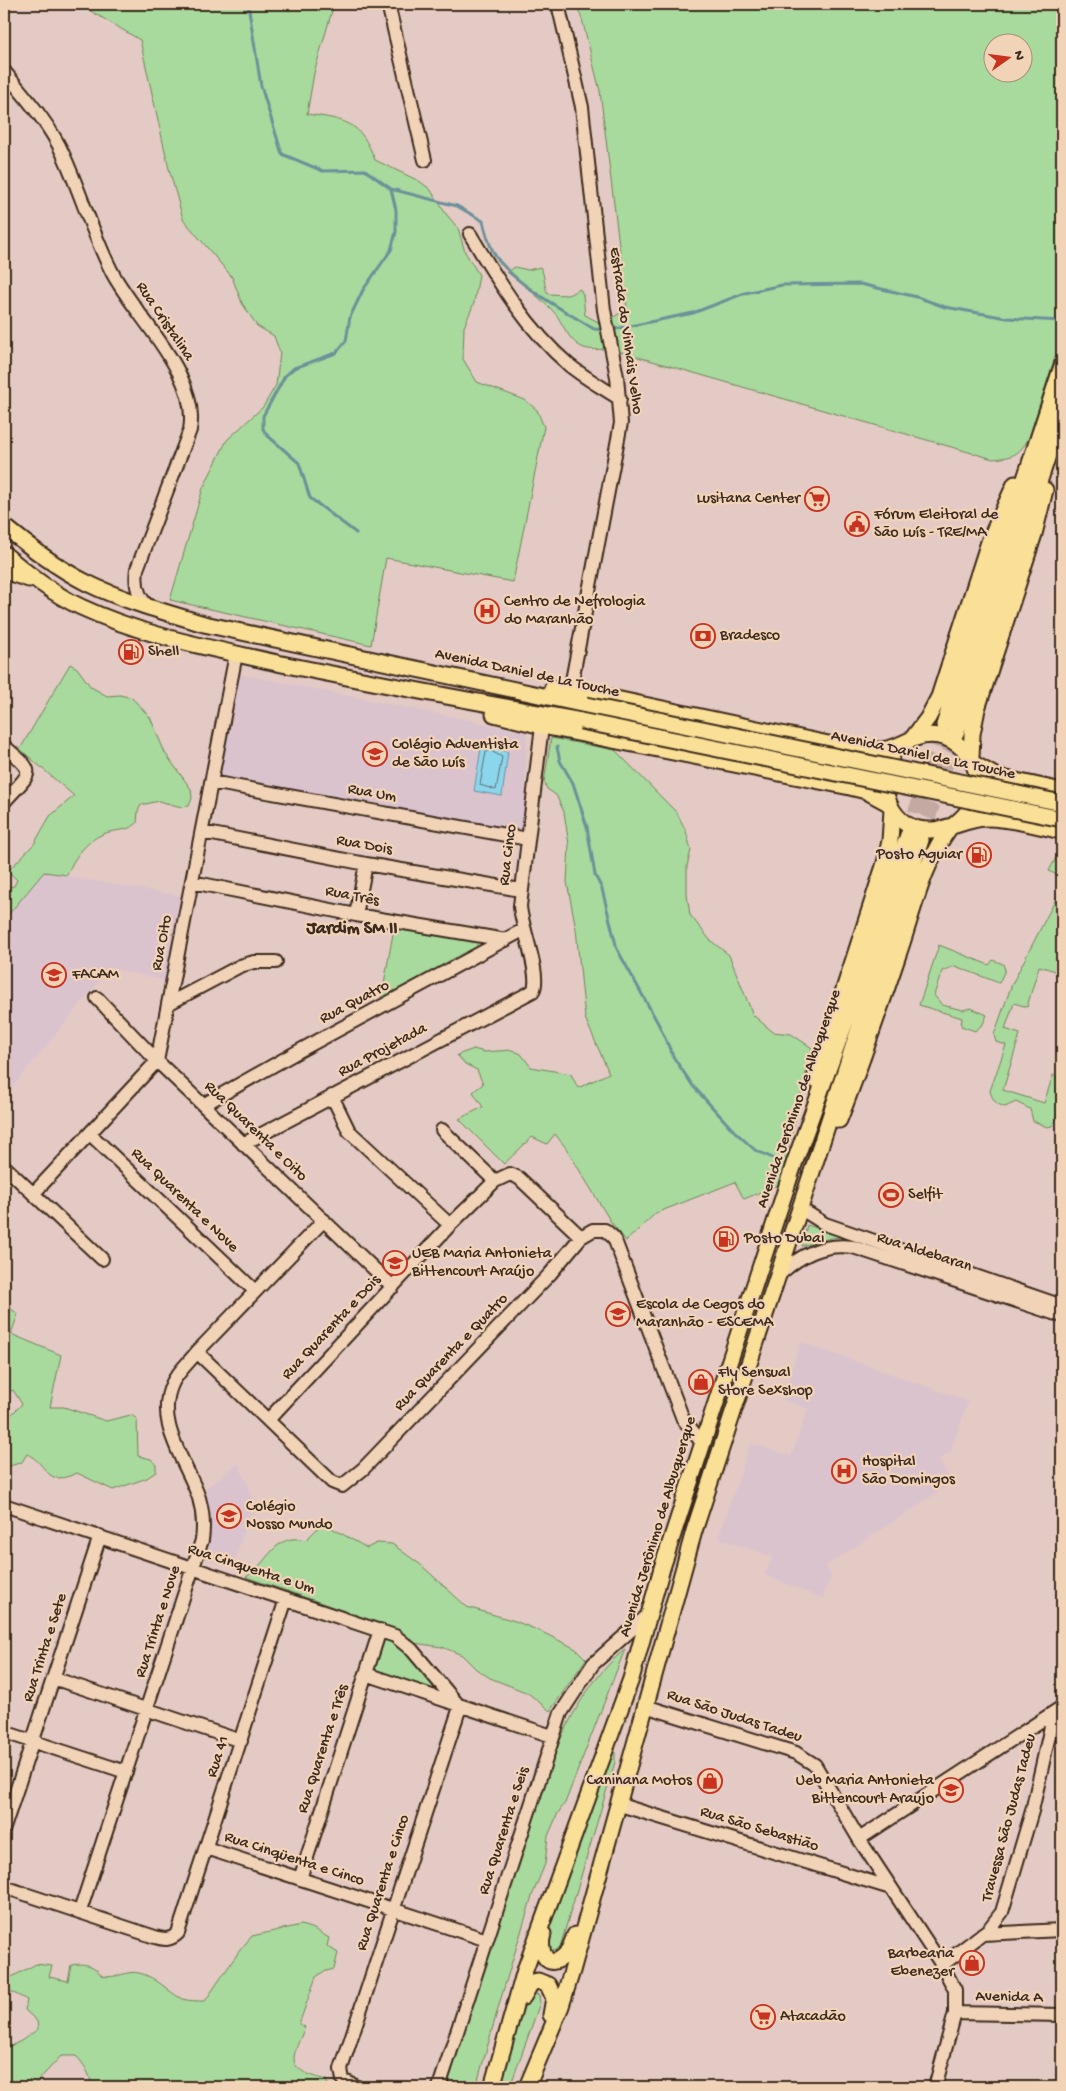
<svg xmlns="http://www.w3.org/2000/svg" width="1066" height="2091" font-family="'Gochi Hand',sans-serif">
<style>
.built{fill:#dbc3ce}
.green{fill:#a7da9c;stroke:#71825d;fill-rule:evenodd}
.water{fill:#8cd6ed;stroke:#6c919a}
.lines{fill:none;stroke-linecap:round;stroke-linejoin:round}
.shore{stroke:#5b6f71;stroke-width:1}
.stream{stroke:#6c919a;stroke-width:3}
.major-tunnel{stroke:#c2aaa3;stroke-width:15;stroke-dasharray:15 8;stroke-linecap:butt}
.minor-casing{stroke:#3b2a1e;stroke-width:16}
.major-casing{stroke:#3b2a1e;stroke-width:19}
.minor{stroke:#f1d3b7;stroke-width:12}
.major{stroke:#fadf96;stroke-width:15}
.major-bridge-casing{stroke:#3b2a1e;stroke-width:19;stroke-linecap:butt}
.major-bridge{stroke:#fadf96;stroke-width:15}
.labels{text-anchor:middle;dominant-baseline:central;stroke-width:4.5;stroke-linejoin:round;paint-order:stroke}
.street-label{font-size:16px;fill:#3b2a1e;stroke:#f1d3b7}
.poi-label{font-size:16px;fill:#3b2a1e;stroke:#f1d3b7;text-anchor:start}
.neighbourhood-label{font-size:18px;font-weight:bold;fill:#3b2a1e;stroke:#f1d3b7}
</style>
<rect width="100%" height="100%" fill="#e4cac4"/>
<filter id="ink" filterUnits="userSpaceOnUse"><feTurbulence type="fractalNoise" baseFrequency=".02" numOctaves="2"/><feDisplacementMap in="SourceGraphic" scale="10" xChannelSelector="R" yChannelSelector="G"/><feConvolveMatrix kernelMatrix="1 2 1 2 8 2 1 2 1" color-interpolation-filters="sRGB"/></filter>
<g filter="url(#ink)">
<path class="built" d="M 240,674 L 527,732 L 524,833 L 218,777 Z
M 44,872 L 181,896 L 165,981 L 110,968 L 10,1090 L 4,1084 L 4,920 Z
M 801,1342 L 968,1401 L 951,1451 L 939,1460 L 953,1482 L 826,1566 L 831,1575 L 823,1599 L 765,1575 L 772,1557 L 718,1538 L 751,1443 L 791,1456 L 808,1409 L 781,1399 Z
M 238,1463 L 259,1510 L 249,1515 L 233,1567 L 205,1559 L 210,1531 L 205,1489 Z"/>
<path class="green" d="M 85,4 L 334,4 L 314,73 L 307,114 C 345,120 360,120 375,160 L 419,181 L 430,189 L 446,214 L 458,228 L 465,252 L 479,275 L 474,303 L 464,327 L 463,359 L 477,382 L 525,400 L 537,410 L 544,427 L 513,582 L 386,558 L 371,645 L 170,600 L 203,488 L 227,440 L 263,407 L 276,385 L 280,353 L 274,336 L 257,326 L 242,303 L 232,277 L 183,219 L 169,169 L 140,40 L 89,10 Z
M 576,4 L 1051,4 L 1062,7 L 1062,335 L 1029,438 C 1018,456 1013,457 993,459 L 621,352 L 615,347 C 605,349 594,351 584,348 C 571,343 565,329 559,319 C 553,307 519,282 507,272 L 515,267 L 528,270 L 540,267 C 546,276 543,285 548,294 L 568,295 L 580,289 L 583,295 L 585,315 L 602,324 L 627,309 L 600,91 L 582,19 ZM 994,42 L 1024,42 L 1024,72 L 994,72 Z
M 70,664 L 77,668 L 91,687 L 98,691 L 107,696 L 120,695 L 132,698 L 150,717 L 165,753 L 191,789 L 192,798 L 189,806 L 181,807 L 159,801 L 141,805 L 138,811 L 137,823 C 128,832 115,829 103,834 C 86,841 73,859 67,875 L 44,872 L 4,920 L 4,888 L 14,886 L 17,880 L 8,871 L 34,844 L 50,816 L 74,796 L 20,749 Z
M 551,738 L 615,750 L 677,813 L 686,831 L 691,850 L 687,866 L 687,895 L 690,915 L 710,940 L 729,955 L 753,1015 L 773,1032 L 791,1034 L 812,1048 L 780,1184 L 744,1199 L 735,1182 L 656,1213 L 626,1241 L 611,1222 L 566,1148 L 555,1134 L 547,1144 L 532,1137 L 504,1164 L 459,1119 L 483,1107 L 473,1092 L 483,1084 L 477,1070 L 465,1064 L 457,1055 L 474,1049 L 484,1052 L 512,1050 L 521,1054 L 531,1067 L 571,1074 L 578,1088 L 609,1073 L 585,1018 L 576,929 L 567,882 L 569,845 L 564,812 L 556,795 L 547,789 L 544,782 Z
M 1062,846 L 1062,874 L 1059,876 L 1049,871 Z
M 1062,887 L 1062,973 L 1039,966 L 1027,1007 L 1014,1003 L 1005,1029 L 1020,1034 L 1003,1090 L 1044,1103 L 1053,1075 L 1062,1079 C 1062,1096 1062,1111 1052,1126 L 1047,1127 L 1033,1121 L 1030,1109 L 1016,1102 L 1005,1107 C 996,1104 993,1101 990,1091 L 1006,1045 L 996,1042 L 994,1035 L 1012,984 Z
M 394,928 L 477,940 L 477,949 L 381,1000 Z
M 939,945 L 989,965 L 993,960 L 1003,964 L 1005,970 L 999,983 L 955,966 L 942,971 L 934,995 L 942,1005 L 963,1010 L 971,1008 L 987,1015 L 983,1024 L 975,1031 L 961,1026 L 962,1018 L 919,1005 Z
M 807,1225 L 844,1237 L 831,1238 L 802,1246 Z
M 4,1304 L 18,1314 L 11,1334 L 61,1355 L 50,1407 L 64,1407 L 106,1421 L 131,1415 L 137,1419 L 138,1456 L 151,1459 L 156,1465 L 156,1472 L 147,1478 L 113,1490 L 77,1473 C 44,1488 50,1465 27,1454 L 22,1462 L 4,1468 L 4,1422 L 22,1404 L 13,1390 L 4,1394 Z
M 323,1523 L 367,1548 L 377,1543 L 392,1544 L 421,1565 L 467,1607 L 515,1621 L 542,1632 L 576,1649 L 586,1659 L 550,1711 L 528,1693 L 490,1678 L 476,1669 L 462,1655 L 442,1647 L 413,1643 L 394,1628 L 246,1577 C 269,1563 274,1532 306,1540 Z
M 382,1637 C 402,1646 420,1669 435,1686 L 435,1692 L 372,1670 Z
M 625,1649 L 565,1803 L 558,1813 L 548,1836 L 545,1864 L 532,1896 L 501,1998 L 476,2087 L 444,2087 C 465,2021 487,1955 509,1889 C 535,1808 558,1705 625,1649 Z
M 615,1747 L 615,1762 L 560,1947 L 555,1951 L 548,1949 L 546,1938 L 579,1842 Z
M 301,1925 L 314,1929 L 329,1938 L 327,1946 L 338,1953 L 334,1969 L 323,1972 L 316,1977 L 299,2024 L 305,2027 C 290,2062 285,2068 326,2080 L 329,2087 L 92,2087 C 90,2074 85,2065 76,2056 L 61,2056 L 32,2087 L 4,2087 L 4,2049 L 21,2041 L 38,2029 L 37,2021 L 25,2010 L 27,2000 L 4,1988 L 6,1980 L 36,1964 L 52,1966 L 49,1977 L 68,1981 L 71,1965 C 85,1963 93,1964 102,1976 C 118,1979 126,1970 139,1973 C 157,1977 167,1991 182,1999 C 189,2001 199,2001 205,2001 L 240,1950 L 252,1936 Z
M 533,1993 L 539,1995 L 540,2003 L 510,2087 L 498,2087 L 524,1998 Z"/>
<path class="water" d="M 482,742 L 508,752 L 502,796 L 474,791 Z"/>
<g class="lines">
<path class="shore" d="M 489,750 L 502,757 L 496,790 L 480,785 L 486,752 Z"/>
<path class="stream" d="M 248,4 L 261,86 L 282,154 L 323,171 L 365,170 L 391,189 L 457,206 L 483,221 C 486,234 490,250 499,261 C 524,290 562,309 594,329 L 605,330
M 611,330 L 693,313 L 745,293 L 782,285 L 860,284 L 917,297 L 945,307 L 1007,318 L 1062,321
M 356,533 L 310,498 L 299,463 L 267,435 L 263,429 L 263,416 L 285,376 L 294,368 L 336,353 L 346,341 L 350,317 L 363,290 L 391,250 L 396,232 L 396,210 L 391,189
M 557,747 L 560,761 L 573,783 L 587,827 L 595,875 L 602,889 L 617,949 L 659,1025 L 674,1058 L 693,1086 L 733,1130 L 755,1150 L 779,1161"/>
<path class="major-tunnel" d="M 908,835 L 944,726
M 921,840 L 956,733"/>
<defs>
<path id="minor" d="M 388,4 L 425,160
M 558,4 L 582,107 L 604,310 L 617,377 L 621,423 L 570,691
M 4,71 C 25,97 49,123 63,154 C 81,193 93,236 113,274 C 138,320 200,375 190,430 L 137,569 C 135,583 137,597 149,607
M 470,234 C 498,281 527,329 569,365 C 585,378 603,388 620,399
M 4,746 C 38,775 32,770 4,802
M 211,782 L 528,839
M 202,832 L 366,864 L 521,890
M 192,882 L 356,915 L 506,940
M 356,915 L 366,864
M 97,998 L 157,1061 L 393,1287
M 168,1004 L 240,966 L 254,962 L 276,962
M 332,1096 L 349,1131 L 450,1225
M 203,1105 L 297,1052 L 523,930
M 442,1130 L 495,1181
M 90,1134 L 255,1291
M 243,1144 L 533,991 C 542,977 521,926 520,906 L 542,726
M 4,1166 L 102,1259
M 34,1193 L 157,1061 L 236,654
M 801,1209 L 825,1224 L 1062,1306
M 779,1275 C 800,1255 823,1243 853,1247 L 1062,1316
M 197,1352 L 332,1482 L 342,1486 L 363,1469 L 550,1274 L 581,1237 L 593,1230 L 605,1230 L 614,1238 L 683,1419 L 703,1444
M 268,1420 L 450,1225 L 495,1181 L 510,1174 L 519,1178 L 581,1237
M 4,1505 L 395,1636 L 412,1650 L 460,1707
M 366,1674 L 552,1736
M 53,1678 L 241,1741
M 645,1706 L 796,1753 L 815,1765 L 859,1839 L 942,1965 L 955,1990 L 955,2013 L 935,2087
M 4,1732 L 126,1772
M 617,1804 L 891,1888
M 4,1828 L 100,1536
M 859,1839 L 1062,1707
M 206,1848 L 487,1940
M 300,1879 L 380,1630
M 4,1887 L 155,1937 C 165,1940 171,1940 178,1933 L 286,1599
M 80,1911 L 202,1540 C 204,1526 203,1512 199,1498 C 187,1462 153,1422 173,1382 C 179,1371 189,1362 197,1352 L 324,1220
M 982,1934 L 1062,1930
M 942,1965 L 989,1929 L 1002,1912 L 1032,1811 L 1054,1713
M 955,2013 L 1062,2015
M 357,2087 L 343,2080 L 341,2069 L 460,1707
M 439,2087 L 561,1713 L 593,1664 L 649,1614"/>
<path id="major" d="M 4,526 C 30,547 57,568 87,583 C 124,601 165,612 204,624 L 586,705
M 4,554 C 28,574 53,594 81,607 C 143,636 211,648 277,663 C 378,684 479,702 581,721
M 4,571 L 29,579
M 552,689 L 597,695 L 852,749 C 863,750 875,752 887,749 C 899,747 910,738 923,736 C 949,731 971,750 977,774 C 982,795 970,812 955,824
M 494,714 L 542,726 L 850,787 L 866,791 L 888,803
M 944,725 L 1062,366
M 956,733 L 1062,413
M 912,739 L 928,718 L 939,697 L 989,542 L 1015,484
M 892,755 C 875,787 890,831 931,830 C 950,830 967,818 987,818 C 1012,818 1038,826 1062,831
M 971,758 L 972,734 L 977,709 L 1034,534 L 1045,490
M 974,764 L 997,777 L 1062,791
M 815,1079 L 885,863 L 890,841 L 892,810
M 839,1120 C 862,1062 882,1002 902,943 C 915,903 925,861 950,827
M 543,1934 C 538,1949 546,1972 564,1956 C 570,1951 572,1942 575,1935
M 523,1997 L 531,1983 L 538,1981 L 548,1985 L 554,1998 L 551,2015
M 492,2087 L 525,1970 L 631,1679 L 662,1568 L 794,1164 L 849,1012 L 908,835
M 527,2087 L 561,2006 L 572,1971 L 694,1531 L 921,840"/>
</defs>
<use href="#minor" class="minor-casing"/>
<use href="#major" class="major-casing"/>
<use href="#minor" class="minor"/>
<use href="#major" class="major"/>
<defs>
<path id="major-bridge" d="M 586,705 L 1062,803
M 581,721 L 1062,819"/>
</defs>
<use href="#major-bridge" class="major-bridge-casing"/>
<use href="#major-bridge" class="major-bridge"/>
</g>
</g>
<defs>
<symbol id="supermarket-ring" viewBox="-11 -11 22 22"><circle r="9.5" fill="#f1d3b7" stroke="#c8321e" stroke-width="1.5"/><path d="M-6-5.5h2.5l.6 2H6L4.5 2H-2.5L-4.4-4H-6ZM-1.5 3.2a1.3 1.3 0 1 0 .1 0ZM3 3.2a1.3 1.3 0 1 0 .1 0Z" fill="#c8321e"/></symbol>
<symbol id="civic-ring" viewBox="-11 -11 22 22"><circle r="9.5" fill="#f1d3b7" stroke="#c8321e" stroke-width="1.5"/><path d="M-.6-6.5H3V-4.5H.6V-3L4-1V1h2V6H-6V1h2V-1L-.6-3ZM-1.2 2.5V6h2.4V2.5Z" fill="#c8321e"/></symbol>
<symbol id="hospital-ring" viewBox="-11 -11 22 22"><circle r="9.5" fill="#f1d3b7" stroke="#c8321e" stroke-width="1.5"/><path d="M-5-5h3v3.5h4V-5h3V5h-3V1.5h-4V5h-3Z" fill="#c8321e"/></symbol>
<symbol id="bank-ring" viewBox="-11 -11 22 22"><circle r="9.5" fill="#f1d3b7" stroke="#c8321e" stroke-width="1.5"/><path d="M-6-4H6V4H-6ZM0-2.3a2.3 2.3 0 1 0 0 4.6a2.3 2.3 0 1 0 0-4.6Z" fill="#c8321e"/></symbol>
<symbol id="fuel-ring" viewBox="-11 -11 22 22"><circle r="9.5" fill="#f1d3b7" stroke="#c8321e" stroke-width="1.5"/><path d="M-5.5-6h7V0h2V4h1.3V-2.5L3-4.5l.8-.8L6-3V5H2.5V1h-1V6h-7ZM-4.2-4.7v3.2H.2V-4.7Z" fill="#c8321e"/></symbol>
<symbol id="school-ring" viewBox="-11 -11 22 22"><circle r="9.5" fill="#f1d3b7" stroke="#c8321e" stroke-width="1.5"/><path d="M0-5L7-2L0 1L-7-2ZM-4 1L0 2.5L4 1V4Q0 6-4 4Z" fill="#c8321e"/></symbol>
<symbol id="university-ring" viewBox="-11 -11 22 22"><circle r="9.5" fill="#f1d3b7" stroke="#c8321e" stroke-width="1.5"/><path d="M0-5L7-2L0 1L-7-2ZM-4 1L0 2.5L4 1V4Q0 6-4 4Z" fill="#c8321e"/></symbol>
<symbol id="stadium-ring" viewBox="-11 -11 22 22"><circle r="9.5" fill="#f1d3b7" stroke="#c8321e" stroke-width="1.5"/><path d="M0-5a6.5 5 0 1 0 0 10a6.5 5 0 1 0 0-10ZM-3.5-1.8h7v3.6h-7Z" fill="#c8321e"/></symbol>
<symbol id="shop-ring" viewBox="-11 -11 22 22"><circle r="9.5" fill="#f1d3b7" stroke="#c8321e" stroke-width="1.5"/><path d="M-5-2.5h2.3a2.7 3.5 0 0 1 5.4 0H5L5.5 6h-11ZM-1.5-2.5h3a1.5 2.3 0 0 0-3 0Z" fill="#c8321e"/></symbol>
</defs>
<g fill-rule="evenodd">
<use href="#supermarket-ring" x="803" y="485" width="28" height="28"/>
<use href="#civic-ring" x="843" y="510" width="28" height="28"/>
<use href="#hospital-ring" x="473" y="597" width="28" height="28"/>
<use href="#bank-ring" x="689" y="622" width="28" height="28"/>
<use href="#fuel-ring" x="117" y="638" width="28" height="28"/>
<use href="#school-ring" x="361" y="740" width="28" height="28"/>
<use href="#fuel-ring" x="965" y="841" width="28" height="28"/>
<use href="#university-ring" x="40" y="961" width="28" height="28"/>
<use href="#stadium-ring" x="877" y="1181" width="28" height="28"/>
<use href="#fuel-ring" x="712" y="1225" width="28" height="28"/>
<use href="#school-ring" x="381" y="1249" width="28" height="28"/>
<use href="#school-ring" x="604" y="1300" width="28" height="28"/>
<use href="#shop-ring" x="687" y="1368" width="28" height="28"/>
<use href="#hospital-ring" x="830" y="1457" width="28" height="28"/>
<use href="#school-ring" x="215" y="1502" width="28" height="28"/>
<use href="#shop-ring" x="696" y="1767" width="28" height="28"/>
<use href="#school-ring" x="937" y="1776" width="28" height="28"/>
<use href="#shop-ring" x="958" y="1949" width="28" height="28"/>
<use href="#supermarket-ring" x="749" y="2003" width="28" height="28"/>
</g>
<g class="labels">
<g class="street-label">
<text transform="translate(164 322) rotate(56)">Rua Cristalina</text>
<text transform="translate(625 331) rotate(82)">Estrada do Vinhais Velho</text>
<text transform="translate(527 674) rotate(12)">Avenida Daniel de La Touche</text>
<text transform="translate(923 756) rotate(12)">Avenida Daniel de La Touche</text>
<text transform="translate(372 794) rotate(10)">Rua Um</text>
<text transform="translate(364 846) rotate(10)">Rua Dois</text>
<text transform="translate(509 855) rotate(-83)">Rua Cinco</text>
<text transform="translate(352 897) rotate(11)">Rua Três</text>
<text transform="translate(163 943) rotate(-79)">Rua Oito</text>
<text transform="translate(355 1003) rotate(-28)">Rua Quatro</text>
<text transform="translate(383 1051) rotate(-28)">Rua Projetada</text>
<text transform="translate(800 1099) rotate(-71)">Avenida Jerônimo de Albuquerque</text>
<text transform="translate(255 1132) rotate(44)">Rua Quarenta e Oito</text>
<text transform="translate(184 1201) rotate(44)">Rua Quarenta e Nove</text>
<text transform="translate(924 1253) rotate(18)">Rua Aldebaran</text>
<text transform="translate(332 1328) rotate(-47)">Rua Quarenta e Dois</text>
<text transform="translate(452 1353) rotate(-46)">Rua Quarenta e Quatro</text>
<text transform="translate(659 1527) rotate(-73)">Avenida Jerônimo de Albuquerque</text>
<text transform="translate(251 1570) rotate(18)">Rua Cinquenta e Um</text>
<text transform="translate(159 1622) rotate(-72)">Rua Trinta e Nove</text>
<text transform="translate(46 1648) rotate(-72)">Rua Trinta e Sete</text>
<text transform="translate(734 1717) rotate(18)">Rua São Judas Tadeu</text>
<text transform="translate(324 1749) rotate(-72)">Rua Quarenta e Três</text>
<text transform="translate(219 1757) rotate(-72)">Rua 41</text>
<text transform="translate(1010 1818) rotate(-75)">Travessa São Judas Tadeu</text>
<text transform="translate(759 1830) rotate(17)">Rua São Sebastião</text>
<text transform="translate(505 1831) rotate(-72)">Rua Quarenta e Seis</text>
<text transform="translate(294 1860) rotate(18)">Rua Cinqüenta e Cinco</text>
<text transform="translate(384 1883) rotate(-72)">Rua Quarenta e Cinco</text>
<text transform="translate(1009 1998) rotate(1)">Avenida A</text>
</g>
<g class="poi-label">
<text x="800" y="499" text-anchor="end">Lusitana Center</text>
<text x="874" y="515">Fórum Eleitoral de<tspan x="874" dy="18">São Luís - TRE/MA</tspan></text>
<text x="504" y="602">Centro de Nefrologia<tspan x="504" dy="18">do Maranhão</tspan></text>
<text x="720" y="636">Bradesco</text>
<text x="148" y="652">Shell</text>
<text x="392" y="745">Colégio Adventista<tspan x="392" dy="18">de São Luís</tspan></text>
<text x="962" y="855" text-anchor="end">Posto Aguiar</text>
<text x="72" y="975">FACAM</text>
<text x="908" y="1195">Selfit</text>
<text x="744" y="1239">Posto Dubai</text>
<text x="412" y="1254">UEB Maria Antonieta<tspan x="412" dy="18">Bittencourt Araújo</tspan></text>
<text x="636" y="1305">Escola de Cegos do<tspan x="636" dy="18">Maranhão - ESCEMA</tspan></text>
<text x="718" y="1373">Fly Sensual<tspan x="718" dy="18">Store Sexshop</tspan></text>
<text x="862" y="1462">Hospital<tspan x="862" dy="18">São Domingos</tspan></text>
<text x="246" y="1507">Colégio<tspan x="246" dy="18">Nosso Mundo</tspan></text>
<text x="692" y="1781" text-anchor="end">Caninana Motos</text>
<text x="934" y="1781" text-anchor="end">Ueb Maria Antonieta<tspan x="934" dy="18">Bittencourt Araujo</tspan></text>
<text x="954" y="1954" text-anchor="end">Barbearia<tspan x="954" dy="18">Ebenezer</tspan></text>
<text x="780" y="2017">Atacadão</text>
</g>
<g class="neighbourhood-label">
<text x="352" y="929">Jardim SM II</text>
</g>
</g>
<rect width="1066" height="2091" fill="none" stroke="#f1d3b7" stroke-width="20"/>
<rect x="10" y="10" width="1046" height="2071" fill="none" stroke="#3b2a1e" stroke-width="2" filter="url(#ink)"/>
<g transform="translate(1008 58) rotate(76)"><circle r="24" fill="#f1d3b7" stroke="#a88f7a"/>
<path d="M0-4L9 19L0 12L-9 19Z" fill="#c8321e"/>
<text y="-8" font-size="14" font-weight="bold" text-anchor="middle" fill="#3b2a1e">N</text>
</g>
</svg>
